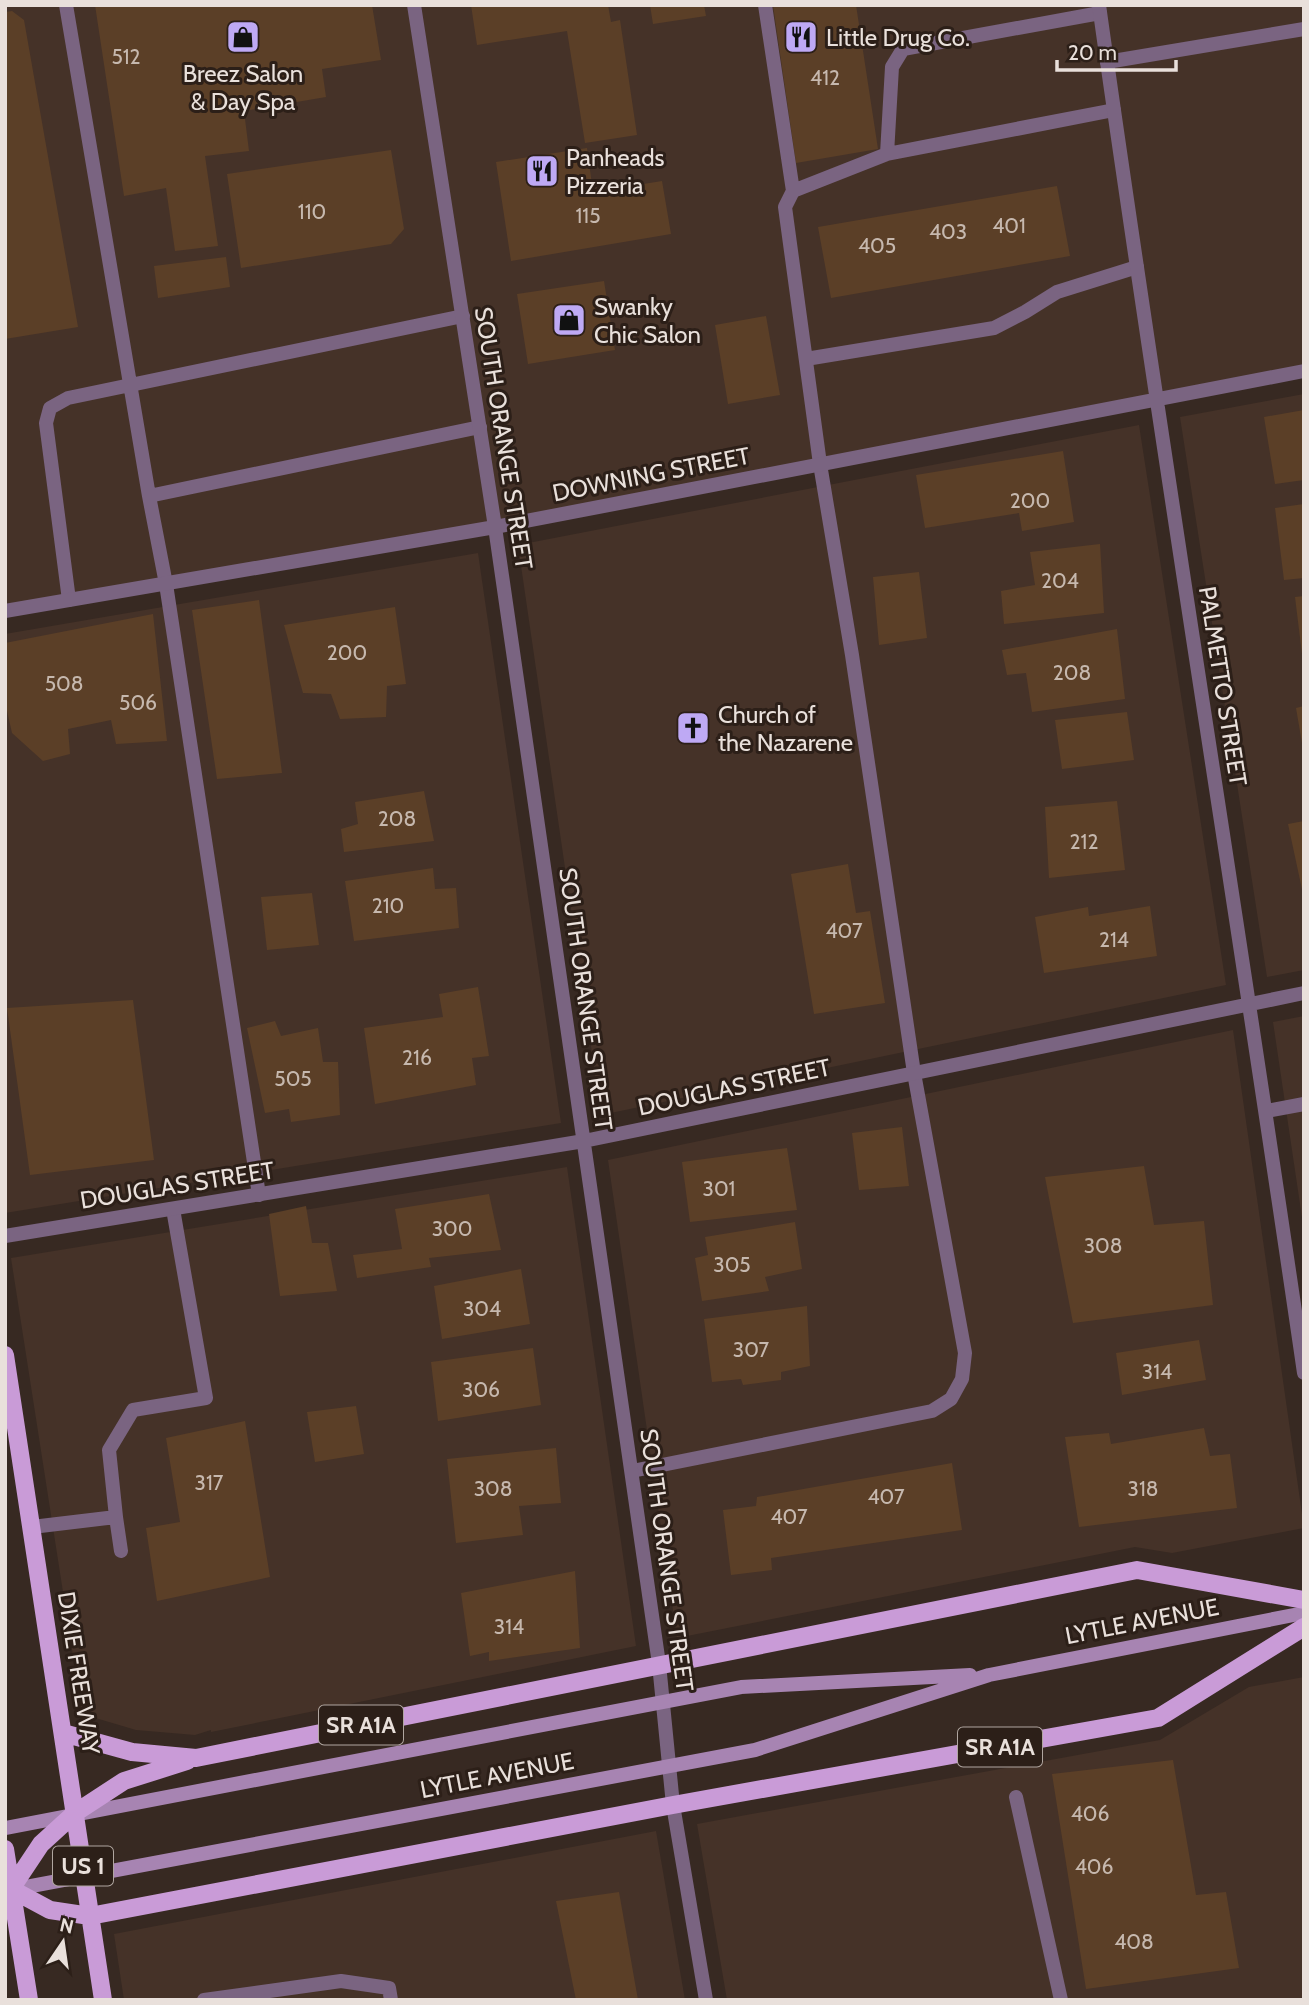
<svg xmlns="http://www.w3.org/2000/svg" width="1309" height="2005" font-family="Cabin,sans-serif">
<style>
.built{fill:#453228}
.building{fill:#5b3f27}
.lines{fill:none;stroke-linecap:round;stroke-linejoin:round}
.lane{stroke:#7a6481;stroke-width:14}
.street{stroke:#7a6481;stroke-width:14}
.secondary{stroke:#a784b2;stroke-width:14}
.primary{stroke:#c99bd7;stroke-width:18}
.labels{text-anchor:middle;dominant-baseline:central;stroke-width:6;stroke-linejoin:round;paint-order:stroke}
.number-label{font-size:21px;fill:#c6b8ae}
.shield{fill:#2c1f18;stroke:#b0a6a0;stroke-width:2}
.shield-label{font-size:23px;font-weight:bold;fill:#e9e0db}
.poi-label{font-size:24px;fill:#e9e0db;stroke:#2c1f18;text-anchor:start}
.street-label{font-size:24px;fill:#e9e0db;stroke:#2c1f18}
</style>
<rect width="100%" height="100%" fill="#372922"/>
<path class="built" d="M 5,5 L 1304,5 L 1304,371 L 5,611 Z
M 1304,394 L 1304,970 L 1267,977 L 1180,417 Z
M 1139,425 L 1226,985 L 601,1115 L 518,545 Z
M 478,553 L 561,1123 L 5,1213 L 5,634 Z
M 1304,1016 L 1304,1231 L 1273,1022 Z
M 1233,1030 L 1304,1528 L 1172,1553 L 1135,1547 L 677,1638 L 608,1160 Z
M 567,1167 L 636,1646 L 211,1732 L 211,1730 L 195,1735 L 136,1730 L 82,1714 L 11,1258 Z
M 1304,1677 L 1304,2000 L 727,2000 L 697,1824 L 1160,1740 L 1249,1687 Z
M 656,1831 L 685,2000 L 124,2000 L 114,1934 Z"/>
<path class="building" d="M 95,5 L 372,5 L 381,60 L 322,69 L 326,97 L 244,111 L 249,151 L 205,156 L 218,246 L 175,251 L 166,188 L 124,196 Z
M 471,5 L 608,5 L 611,22 L 620,20 L 637,135 L 585,143 L 567,31 L 477,45 Z
M 650,5 L 704,5 L 706,16 L 653,24 Z
M 773,5 L 856,5 L 878,149 L 796,163 Z
M 12,11 L 24,20 L 78,327 L 5,339 L 5,12 Z
M 587,148 L 593,192 L 662,181 L 671,234 L 511,261 L 496,162 Z
M 391,150 L 404,229 L 391,244 L 241,268 L 227,174 Z
M 1057,186 L 1070,256 L 831,298 L 818,227 Z
M 226,257 L 230,287 L 158,298 L 154,266 Z
M 604,281 L 615,350 L 528,364 L 517,294 Z
M 766,316 L 780,395 L 728,404 L 715,325 Z
M 1304,410 L 1304,480 L 1275,484 L 1264,417 Z
M 1063,451 L 1074,522 L 1022,531 L 1019,513 L 925,528 L 916,475 Z
M 1304,504 L 1304,578 L 1284,580 L 1275,508 Z
M 1100,544 L 1104,613 L 1004,624 L 1001,591 L 1035,585 L 1030,552 Z
M 919,572 L 927,638 L 879,645 L 873,577 Z
M 1304,596 L 1304,653 L 1302,654 L 1295,597 Z
M 259,600 L 282,773 L 217,779 L 192,610 Z
M 395,607 L 406,684 L 387,686 L 386,717 L 340,719 L 331,694 L 303,693 L 284,625 Z
M 153,614 L 167,741 L 116,744 L 111,720 L 68,729 L 70,754 L 43,761 L 12,733 L 5,702 L 5,643 Z
M 1117,629 L 1125,699 L 1032,712 L 1026,673 L 1007,675 L 1002,650 Z
M 1304,706 L 1304,743 L 1302,743 L 1296,708 Z
M 1127,712 L 1134,760 L 1062,769 L 1055,720 Z
M 424,791 L 434,841 L 344,852 L 341,829 L 358,824 L 355,802 Z
M 1117,801 L 1125,870 L 1049,878 L 1045,807 Z
M 1304,821 L 1304,894 L 1303,894 L 1288,824 Z
M 848,864 L 856,913 L 870,911 L 885,1003 L 814,1014 L 791,874 Z
M 433,868 L 435,889 L 456,888 L 459,928 L 354,941 L 345,881 Z
M 312,893 L 319,945 L 267,950 L 261,897 Z
M 1150,906 L 1157,956 L 1044,973 L 1035,917 L 1088,907 L 1089,916 Z
M 478,987 L 489,1056 L 472,1058 L 476,1085 L 375,1104 L 364,1028 L 443,1017 L 439,994 Z
M 133,1000 L 154,1160 L 30,1175 L 7,1008 Z
M 275,1021 L 281,1036 L 318,1028 L 323,1062 L 338,1062 L 340,1115 L 291,1122 L 289,1109 L 265,1113 L 247,1028 Z
M 902,1127 L 909,1186 L 859,1190 L 852,1133 Z
M 787,1148 L 797,1210 L 690,1222 L 682,1162 Z
M 1144,1166 L 1154,1225 L 1204,1221 L 1213,1305 L 1073,1323 L 1045,1177 Z
M 489,1194 L 501,1250 L 429,1258 L 431,1267 L 357,1278 L 353,1255 L 402,1249 L 395,1209 Z
M 306,1206 L 312,1243 L 328,1243 L 337,1291 L 280,1296 L 269,1214 Z
M 795,1222 L 802,1269 L 765,1277 L 769,1291 L 702,1301 L 695,1258 L 708,1255 L 705,1237 Z
M 521,1269 L 530,1324 L 442,1339 L 434,1286 Z
M 807,1306 L 810,1366 L 781,1372 L 781,1380 L 743,1385 L 741,1379 L 712,1382 L 704,1319 Z
M 1199,1340 L 1206,1380 L 1122,1395 L 1116,1353 Z
M 533,1348 L 541,1405 L 438,1421 L 431,1362 Z
M 356,1406 L 364,1454 L 315,1462 L 307,1412 Z
M 245,1421 L 270,1577 L 157,1601 L 146,1528 L 180,1522 L 166,1438 Z
M 1204,1428 L 1210,1456 L 1230,1454 L 1237,1508 L 1079,1527 L 1065,1437 L 1109,1433 L 1111,1444 Z
M 556,1448 L 561,1503 L 519,1506 L 523,1535 L 456,1543 L 447,1459 Z
M 952,1463 L 962,1530 L 771,1558 L 772,1570 L 731,1575 L 723,1510 L 756,1506 L 757,1497 Z
M 575,1571 L 580,1648 L 489,1661 L 489,1652 L 470,1656 L 461,1593 Z
M 1173,1760 L 1196,1895 L 1226,1892 L 1239,1968 L 1086,1989 L 1052,1774 Z
M 619,1892 L 638,2000 L 576,2000 L 556,1901 Z"/>
<g class="lines">
<path class="lane" d="M 66,5 L 149,496
M 765,5 L 793,191
M 1107,62 L 1304,29
M 887,154 L 1114,110
M 806,359 L 994,328 L 1025,312 L 1057,292 L 1137,267
M 69,600 L 46,423 L 50,408 L 68,398 L 463,316
M 1266,1111 L 1304,1104
M 259,1195 L 166,584 L 149,496 L 480,427
M 632,1471 L 932,1411 L 951,1399 L 962,1379 L 965,1353 L 914,1073 L 852,655 L 820,464 L 785,207 L 793,191 L 887,154 L 892,67 L 903,49 L 1100,13
M 116,1517 L 121,1551
M 32,1527 L 116,1517 L 109,1450 L 133,1410 L 206,1398 L 173,1209
M 1016,1797 L 1061,2000
M 204,2000 L 341,1981 L 389,1988 L 391,2000"/>
<path class="street" d="M 414,5 L 495,527 L 659,1664 L 673,1805 L 706,2000
M 1099,5 C 1163,462 1238,917 1304,1373
M 5,611 L 495,527 L 1304,371
M 5,1236 L 584,1141 L 1304,993"/>
<path class="secondary" d="M 5,1828 L 741,1687 L 970,1675
M 10,1890 L 755,1750 L 989,1675 L 1304,1613"/>
<path class="primary" d="M 5,1355 L 103,2000
M 63,1733 L 132,1752 L 196,1758 L 1137,1570 L 1304,1600
M 5,1849 L 29,2000
M 11,1889 L 50,1910 L 90,1916 L 673,1805 L 1158,1718 L 1304,1627
M 11,1889 L 41,1844 L 75,1813 L 124,1781 L 187,1761"/>
</g>
<defs>
<symbol id="shop-square" viewBox="-11 -11 22 22"><rect x="-9" y="-9" width="18" height="18" rx="4" fill="#bea9f4" stroke="#2c1f18"/><path d="M-5-2.5h2.3a2.7 3.5 0 0 1 5.4 0H5L5.5 6h-11ZM-1.5-2.5h3a1.5 2.3 0 0 0-3 0Z" fill="#111"/></symbol>
<symbol id="restaurant-square" viewBox="-11 -11 22 22"><rect x="-9" y="-9" width="18" height="18" rx="4" fill="#bea9f4" stroke="#2c1f18"/><path d="M-5-6h1v4h1v-4h1v4h1v-4h1v5L-1.5 .5V6h-2V.5L-5-1ZM5-6V6H3V1.5H1.5Q1.5-4 5-6Z" fill="#111"/></symbol>
<symbol id="church-square" viewBox="-11 -11 22 22"><rect x="-9" y="-9" width="18" height="18" rx="4" fill="#bea9f4" stroke="#2c1f18"/><path d="M-1.2-6h2.4v3.5h3.3v2.4h-3.3V6h-2.4V-.1h-3.3v-2.4h3.3Z" fill="#111"/></symbol>
</defs>
<g fill-rule="evenodd">
<use href="#shop-square" x="224" y="18" width="38" height="38"/>
<use href="#restaurant-square" x="782" y="18" width="38" height="38"/>
<use href="#restaurant-square" x="523" y="152" width="38" height="38"/>
<use href="#shop-square" x="550" y="301" width="38" height="38"/>
<use href="#church-square" x="674" y="709" width="38" height="38"/>
</g>
<g class="labels">
<g class="number-label">
<text x="126" y="56">512</text>
<text x="825" y="77">412</text>
<text x="312" y="211">110</text>
<text x="588" y="215">115</text>
<text x="1009" y="225">401</text>
<text x="948" y="231">403</text>
<text x="877" y="245">405</text>
<text x="1030" y="500">200</text>
<text x="1060" y="580">204</text>
<text x="347" y="652">200</text>
<text x="1072" y="672">208</text>
<text x="64" y="683">508</text>
<text x="138" y="702">506</text>
<text x="397" y="818">208</text>
<text x="1084" y="841">212</text>
<text x="388" y="905">210</text>
<text x="844" y="930">407</text>
<text x="1114" y="939">214</text>
<text x="417" y="1057">216</text>
<text x="293" y="1078">505</text>
<text x="719" y="1188">301</text>
<text x="452" y="1228">300</text>
<text x="1103" y="1245">308</text>
<text x="732" y="1264">305</text>
<text x="482" y="1308">304</text>
<text x="751" y="1349">307</text>
<text x="1157" y="1371">314</text>
<text x="481" y="1389">306</text>
<text x="209" y="1482">317</text>
<text x="493" y="1488">308</text>
<text x="1143" y="1488">318</text>
<text x="886" y="1496">407</text>
<text x="789" y="1516">407</text>
<text x="509" y="1626">314</text>
<text x="1090" y="1813">406</text>
<text x="1094" y="1866">406</text>
<text x="1134" y="1941">408</text>
</g>
<g class="shield">
<rect x="319" y="1705.5" width="84" height="39" rx="5"/>
<rect x="958" y="1727.5" width="84" height="39" rx="5"/>
<rect x="53" y="1846.5" width="60" height="39" rx="5"/>
</g>
<g class="shield-label">
<text x="361" y="1725">SR A1A</text>
<text x="1000" y="1747">SR A1A</text>
<text x="83" y="1866">US 1</text>
</g>
<g class="poi-label">
<text x="826" y="37">Little Drug Co.</text>
<text x="243" y="73" text-anchor="middle">Breez Salon<tspan x="243" dy="28">&amp; Day Spa</tspan></text>
<text x="566" y="157">Panheads<tspan x="566" dy="28">Pizzeria</tspan></text>
<text x="594" y="306">Swanky<tspan x="594" dy="28">Chic Salon</tspan></text>
<text x="718" y="714">Church of<tspan x="718" dy="28">the Nazarene</tspan></text>
</g>
<g class="street-label">
<text transform="translate(504 438) rotate(81)">SOUTH ORANGE STREET</text>
<text transform="translate(651 474) rotate(-11)">DOWNING STREET</text>
<text transform="translate(1223 686) rotate(81)">PALMETTO STREET</text>
<text transform="translate(586 999) rotate(82)">SOUTH ORANGE STREET</text>
<text transform="translate(734 1087) rotate(-12)">DOUGLAS STREET</text>
<text transform="translate(177 1185) rotate(-9)">DOUGLAS STREET</text>
<text transform="translate(667 1560) rotate(82)">SOUTH ORANGE STREET</text>
<text transform="translate(1142 1621) rotate(-11)">LYTLE AVENUE</text>
<text transform="translate(79 1673) rotate(81)">DIXIE FREEWAY</text>
<text transform="translate(497 1775) rotate(-11)">LYTLE AVENUE</text>
</g>
</g>
<rect width="1309" height="2005" fill="none" stroke="#e9e0db" stroke-width="14"/>
<g transform="translate(63 1942) rotate(13)" stroke="#2c1f18" stroke-width="5" paint-order="stroke">
<path d="M0-5L12 26L0 18L-12 26Z" fill="#e9e0db"/>
<text y="-10" font-size="19" font-weight="bold" text-anchor="middle" fill="#e9e0db">N</text>
</g>
<path d="M1057 60v10h119v-10" fill="none" stroke="#e9e0db" stroke-width="3.5"/>
<text x="1068" y="60" font-size="21" fill="#e9e0db" stroke="#2c1f18" stroke-width="5" paint-order="stroke">20 m</text>
</svg>
